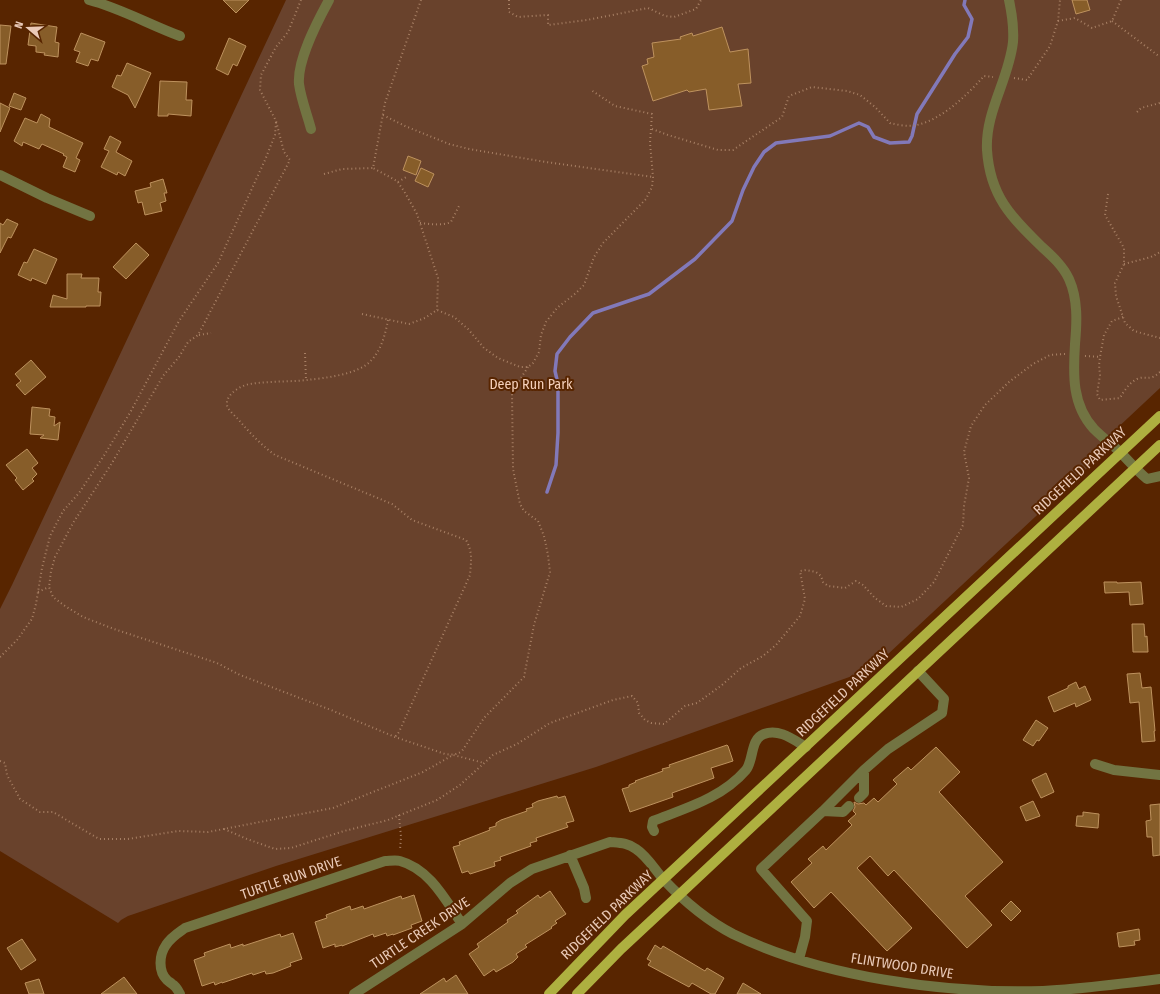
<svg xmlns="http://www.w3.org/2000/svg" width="1160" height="994" font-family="'Fira Sans Condensed',sans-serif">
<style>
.green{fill:#69422c}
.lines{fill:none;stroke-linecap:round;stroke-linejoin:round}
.stream{stroke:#8279b9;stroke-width:3.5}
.building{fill:#875d29;stroke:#be925e}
.path{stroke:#a88065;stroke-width:2;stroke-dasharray:1 3;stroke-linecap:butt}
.minor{stroke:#727442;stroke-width:10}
.major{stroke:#aeb040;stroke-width:10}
.labels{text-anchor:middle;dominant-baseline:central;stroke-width:4;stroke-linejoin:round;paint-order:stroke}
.park-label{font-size:14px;fill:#f6d1bc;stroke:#582500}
.street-label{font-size:14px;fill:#eacab8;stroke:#582500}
</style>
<rect width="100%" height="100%" fill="#582500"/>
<path class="green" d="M 286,0 L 1160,0 L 1160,388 L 1097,447 L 1094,462 L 872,669 L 596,767 L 276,866 L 128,916 L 121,920 L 118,923 L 0,851 L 0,609 L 12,585 Z"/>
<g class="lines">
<path class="stream" d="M 547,492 L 556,465 L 558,433 L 558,384 L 555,371 L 557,354 L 570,337 L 593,313 L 649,294 L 695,259 L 732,221 L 743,190 L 754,167 L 764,152 L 776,143 L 830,136 L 859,123 L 868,127 L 874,137 L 890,143 L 909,142 L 912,136 L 917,114 L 955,54 L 968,37 L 972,19 L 964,5 L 965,0"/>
</g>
<path class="building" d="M 223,0 L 249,0 L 236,13 Z
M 1072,0 L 1087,0 L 1090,10 L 1076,14 Z
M 31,23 L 57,27 L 55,42 L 59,43 L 58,57 L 44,55 L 45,53 L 36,52 L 36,46 L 28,45 Z
M 0,25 L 11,26 L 6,64 L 0,64 Z
M 722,27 L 730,52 L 748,49 L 751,83 L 738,84 L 742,106 L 709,110 L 706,89 L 689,92 L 687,90 L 653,101 L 642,66 L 648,64 L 647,59 L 654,57 L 652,43 L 681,39 L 680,37 L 692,33 L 693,36 Z
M 81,33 L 105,42 L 98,61 L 91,59 L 88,66 L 76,62 L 80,52 L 74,50 Z
M 229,38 L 246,46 L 237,66 L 233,64 L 228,75 L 216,69 Z
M 127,63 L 151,73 L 135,108 L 128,95 L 112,87 L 117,75 L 121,76 Z
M 160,81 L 187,82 L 186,100 L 192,100 L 191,116 L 168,114 L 168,116 L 158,116 Z
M 14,93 L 26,98 L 21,110 L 9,106 Z
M 0,103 L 10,108 L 0,132 Z
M 41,114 L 50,119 L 49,127 L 83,143 L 76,158 L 80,160 L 75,172 L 63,167 L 67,157 L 63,155 L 64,154 L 42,144 L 39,149 L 23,142 L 22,146 L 14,141 L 25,118 L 37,123 Z
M 110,136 L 121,142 L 116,152 L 132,161 L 125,176 L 118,172 L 117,175 L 101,167 L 109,151 L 104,149 Z
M 408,156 L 421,161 L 416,175 L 403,170 Z
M 421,168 L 434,174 L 428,187 L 415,181 Z
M 163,179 L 167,193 L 164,193 L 166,201 L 160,203 L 162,211 L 145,215 L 142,202 L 138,203 L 135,191 L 151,187 L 150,183 Z
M 7,219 L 18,224 L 11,238 L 8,237 L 0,253 L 0,223 L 3,225 Z
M 136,243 L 149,255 L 126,279 L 113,267 Z
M 34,249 L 57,259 L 46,284 L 32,278 L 31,281 L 18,275 L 24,262 L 27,263 Z
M 67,274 L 82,274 L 81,278 L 99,278 L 98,292 L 101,292 L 100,306 L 86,306 L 86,307 L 50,307 L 53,295 L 67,299 Z
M 31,360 L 46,377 L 25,395 L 16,385 L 21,381 L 15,374 Z
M 32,407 L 50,409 L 49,416 L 55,417 L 54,426 L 60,422 L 58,440 L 40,438 L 44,435 L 30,434 Z
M 27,449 L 38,463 L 32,468 L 37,474 L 32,479 L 34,481 L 23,490 L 15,480 L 17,478 L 6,465 Z
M 1104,582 L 1117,582 L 1117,583 L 1141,582 L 1143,604 L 1130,605 L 1129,592 L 1105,593 Z
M 1132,624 L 1144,624 L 1145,637 L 1147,636 L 1148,652 L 1133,652 Z
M 1140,673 L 1142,688 L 1151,687 L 1155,731 L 1154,731 L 1155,741 L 1142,742 L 1139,702 L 1130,703 L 1127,674 Z
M 1076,682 L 1079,689 L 1085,686 L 1091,700 L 1076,707 L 1075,703 L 1054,712 L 1048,697 L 1068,688 L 1068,686 Z
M 1036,720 L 1048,728 L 1039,741 L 1037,740 L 1033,746 L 1023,740 Z
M 727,745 L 728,746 L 733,761 L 711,768 L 714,778 L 672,793 L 673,797 L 630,812 L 622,789 L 629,787 L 629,785 L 636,782 L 635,781 L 663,771 L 662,769 L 670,767 L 669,765 Z
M 936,747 L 960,772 L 939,792 L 1003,862 L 965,896 L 992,925 L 967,948 L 894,870 L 888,876 L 870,856 L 857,868 L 912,928 L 887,951 L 831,892 L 814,908 L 791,882 L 812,863 L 808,859 L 823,846 L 826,850 L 852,825 L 848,821 L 856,814 L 853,811 L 855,807 L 854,802 L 858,804 L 864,803 L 866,805 L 874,798 L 878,802 L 897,784 L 893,780 L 908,767 L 911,770 Z
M 1046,773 L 1054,792 L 1041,798 L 1032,780 Z
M 557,796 L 558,798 L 565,796 L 574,821 L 566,823 L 568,827 L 536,838 L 537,841 L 530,843 L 531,846 L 500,857 L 501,860 L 494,862 L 495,866 L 470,874 L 468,871 L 462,873 L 453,847 L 460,845 L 459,842 L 490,830 L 489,828 L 496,826 L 496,823 L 501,820 L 527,811 L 526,809 L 533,807 L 532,804 L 538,801 Z
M 1033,801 L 1040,816 L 1026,821 L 1020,807 Z
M 1160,804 L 1160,855 L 1153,856 L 1152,837 L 1147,837 L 1146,821 L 1151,820 L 1150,805 Z
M 1083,812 L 1099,814 L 1098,828 L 1076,826 L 1077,816 L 1083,816 Z
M 550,891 L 566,914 L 555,921 L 557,923 L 551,927 L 552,928 L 525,945 L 527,947 L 516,954 L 518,957 L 513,962 L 496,972 L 494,969 L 484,976 L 469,954 L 479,947 L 477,944 L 508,922 L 507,920 L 518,913 L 516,911 L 538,895 L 540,898 Z
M 414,895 L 422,921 L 411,925 L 412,928 L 393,935 L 393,934 L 387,936 L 386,933 L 374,937 L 373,934 L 342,946 L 342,945 L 335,947 L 335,944 L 323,948 L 315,922 L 327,918 L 326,915 L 350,906 L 351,910 L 363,906 L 364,909 L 401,896 L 402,899 Z
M 1011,901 L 1021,911 L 1011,921 L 1001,911 Z
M 1139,929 L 1140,940 L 1134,941 L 1135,945 L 1119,947 L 1117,933 Z
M 293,933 L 302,959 L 290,963 L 291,966 L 273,973 L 266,974 L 265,971 L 253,975 L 252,973 L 222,983 L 222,982 L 215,985 L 214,982 L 202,986 L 194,960 L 205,956 L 204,953 L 230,944 L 231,948 L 243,944 L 243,946 L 280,934 L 281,937 Z
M 22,939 L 36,960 L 21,970 L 7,948 Z
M 655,945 L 661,949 L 663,946 L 705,971 L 707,968 L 724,978 L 715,994 L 711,994 L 692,983 L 689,987 L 648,965 L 651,961 L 647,959 Z
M 456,975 L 468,994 L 420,994 L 444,978 L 446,982 Z
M 124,977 L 137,994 L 101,994 Z
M 39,979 L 44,994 L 29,994 L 25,983 Z
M 743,983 L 761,994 L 737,994 Z"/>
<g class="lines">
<path class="path" d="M 301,0 L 288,32 L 276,47 L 261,75 L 260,90 L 276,121 L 284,152 L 290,160 L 198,335 L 188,342 L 179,357 L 163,376 L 112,463 L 73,523 L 55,557 L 51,571 L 49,587 L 53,597 L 65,606 L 83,617 L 114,629 L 217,663 L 240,675 L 331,710 L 395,737 L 445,754 C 452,755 456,755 462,751 L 484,718 L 524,677 L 534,625 L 550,572 L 548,555 L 544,536 L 538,521 L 524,511 L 520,504 L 513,469 L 512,392 L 528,367
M 421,0 L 385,103 L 373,168 L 397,181 L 404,191 L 417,214 L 438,278 L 437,310
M 509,0 L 509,12 L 518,17 L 548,15 L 548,25 L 587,20 L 648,8 L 665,16 L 674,17 L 696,9 L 701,0
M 1058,21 L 1075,18 L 1092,28 L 1112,21 L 1121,0
M 1112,21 L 1160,57
M 1014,78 L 1027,80 L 1050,46 L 1058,21 L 1060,0
M 1137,112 L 1141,108 L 1160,103
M 383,115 L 405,126 L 449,144 L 469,149 L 546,162 L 653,177
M 652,129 L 668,135 L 718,150 L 733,150 L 782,117 L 789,96 L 812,87 L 847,91 L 860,95 L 875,107 L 890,123 C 898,125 909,127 917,125 C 943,119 967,95 984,76 L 993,77
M 324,174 L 342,169 L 373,168
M 398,182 L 408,176
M 1108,194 L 1105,215 L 1124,248 L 1124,264 L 1115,283 L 1116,296 L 1125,323 L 1134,331 L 1160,338
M 420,223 C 431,224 442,226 451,222 L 459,206
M 1124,264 L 1151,257 L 1160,252
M 362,314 L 409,324 L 425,318 L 437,310 L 454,317 L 468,329 L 484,348 L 498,358 L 520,367 L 528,367 L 533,363 L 539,352 L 541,335 L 546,322 L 557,308 L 576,293 L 584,285 L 594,257 L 603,243 L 646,199 L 652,187 L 653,177 L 650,143 L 652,114 L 615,106 L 591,90
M 1123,317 L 1112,321 L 1104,335 L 1100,357 L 1099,365 L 1100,375 L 1097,394 L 1100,400 L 1120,398 C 1124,391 1129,383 1137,379 C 1146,375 1149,382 1160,372
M 388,320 C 385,336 380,355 366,365 C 351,375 325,378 307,380 C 288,382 269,381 250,384 C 241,385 225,395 227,405 C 228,410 234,415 238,419 C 249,432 261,445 275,455 L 392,504 L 412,520 L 466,540 C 473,552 471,562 470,575 L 399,732 L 395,737
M 199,335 L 211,333
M 305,353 L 306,380
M 1085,356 L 1100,357
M 38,592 L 49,587
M 0,657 L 17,640 L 32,619 L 36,604 L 42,568 L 50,536 L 63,511 L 79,493 L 105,454 L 131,411 L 179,321 L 218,263 L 265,160 L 275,135 L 276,122
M 0,761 L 5,763 L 7,775 L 20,799 L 40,812 L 53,812 L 99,839 L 128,839 L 178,831 L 208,832 L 333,808 L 423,772 L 453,755 L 484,763
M 399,815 L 401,837 L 400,850
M 224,829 L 247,839 L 275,849 L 291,848 L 344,831 L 388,820 L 437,800 L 460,785 L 493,755 L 517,744 L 550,723 L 613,700 L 632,696 L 638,703 L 639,713 L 645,720 L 651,723 L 664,724 L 685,706 L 697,703 L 722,685 L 741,668 L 763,656 L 776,645 L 800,616 L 805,599 L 800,571 L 806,570 L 816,572 L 821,576 L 823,582 L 828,586 L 845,588 L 856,581 L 863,585 L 875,598 L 886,606 L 901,607 L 918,599 L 934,582 L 963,525 L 964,506 L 969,478 L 964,452 L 971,426 L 985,405 L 1009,382 L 1033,364 L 1050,355 L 1065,354"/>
<path class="minor" d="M 89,0 C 120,8 150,25 180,36
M 1009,0 C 1012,14 1014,28 1013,42 C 1009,79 985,112 987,150 C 990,196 1011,217 1042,247 C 1052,256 1063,266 1069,279 C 1078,299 1077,322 1075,344 C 1073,375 1072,405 1094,429 C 1102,437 1111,444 1119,451 C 1129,461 1136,470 1147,479 L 1160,476
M 311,129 C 307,114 301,99 299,84 C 297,60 317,22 329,0
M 0,175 L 47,198 L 90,216
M 1095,764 L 1114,770 L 1160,775
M 859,798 L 864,793 L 864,770
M 823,811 L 843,812 L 849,806
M 654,831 L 652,827 L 653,821 C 686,808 722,798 746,770 C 754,760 750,739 764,734 C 779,728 794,740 806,747
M 570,855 L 584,888 L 586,898
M 799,959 L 805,937 L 807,921 L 761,869 L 823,811 L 864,770 L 888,749 L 942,713 L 944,699 L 918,671
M 180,994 C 178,990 176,986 172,984 C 170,982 169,982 167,980 C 158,971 159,955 166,945 C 171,937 178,933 185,928 L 385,861 C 389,861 396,860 400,861 C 430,869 446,901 462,924
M 354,994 L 462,924 L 510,883 L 532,869 L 610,842 C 620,843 628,843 636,849 C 647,856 655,870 664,880 C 684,901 708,921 733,934 C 821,977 946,994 1043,991 C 1082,989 1121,984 1160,979"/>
<path class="major" d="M 549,994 L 625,915 L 1160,416
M 577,994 L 621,949 L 679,895 L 1160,445"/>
</g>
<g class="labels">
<g class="park-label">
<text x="531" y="384">Deep Run Park</text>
</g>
<g class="street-label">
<text transform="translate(1080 471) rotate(-43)">RIDGEFIELD PARKWAY</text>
<text transform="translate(843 693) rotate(-43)">RIDGEFIELD PARKWAY</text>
<text transform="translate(291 878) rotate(-19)">TURTLE RUN DRIVE</text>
<text transform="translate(607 915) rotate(-44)">RIDGEFIELD PARKWAY</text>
<text transform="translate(420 933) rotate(-34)">TURTLE CREEK DRIVE</text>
<text transform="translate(902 966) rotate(9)">FLINTWOOD DRIVE</text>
</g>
</g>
<g transform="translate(28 28) rotate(289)" stroke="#582500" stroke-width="3" paint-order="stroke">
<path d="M0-3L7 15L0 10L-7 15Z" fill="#eacab8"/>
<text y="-6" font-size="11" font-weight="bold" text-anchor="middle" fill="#eacab8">N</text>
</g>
</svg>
